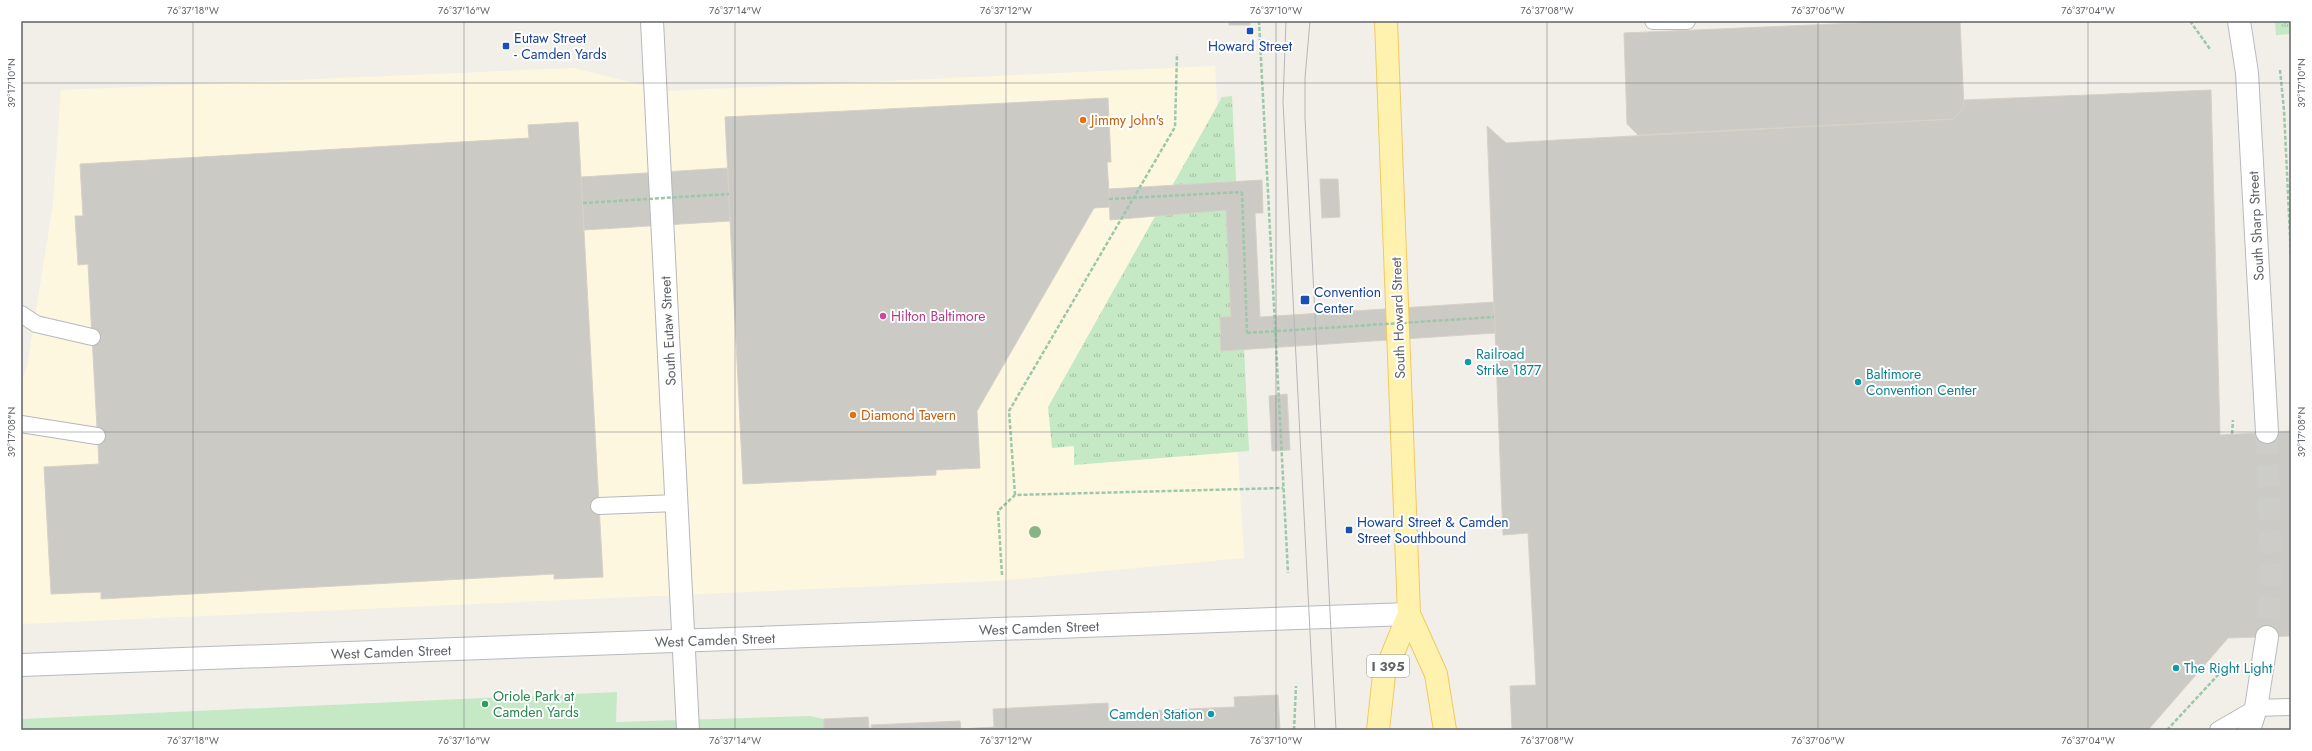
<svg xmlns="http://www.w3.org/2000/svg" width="2312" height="751" font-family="Jost,sans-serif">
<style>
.commercial{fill:#fef7e0}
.grass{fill:url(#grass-tufts)}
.pitch{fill:#c5e8c5}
.building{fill:#cccac5;stroke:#d6d1c6}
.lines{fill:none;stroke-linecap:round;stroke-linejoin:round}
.secondary-tunnel{stroke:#ccccc8;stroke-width:22;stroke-dasharray:22 11;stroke-linecap:butt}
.lane-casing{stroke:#b5b8bc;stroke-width:18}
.street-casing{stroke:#b5b8bc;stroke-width:24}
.secondary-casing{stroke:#b6babf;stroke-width:24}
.primary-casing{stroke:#f2c960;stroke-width:24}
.path{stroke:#9cc7a9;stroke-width:2.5;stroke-dasharray:4 2;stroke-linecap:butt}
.lane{stroke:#fff;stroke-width:16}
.street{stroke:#fff;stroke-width:22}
.secondary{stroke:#fff;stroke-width:22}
.primary{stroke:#fff2af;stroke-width:22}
.tram{stroke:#b6b7b8;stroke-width:1}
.path-bridge{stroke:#9cc7a9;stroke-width:2.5;stroke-dasharray:4 2;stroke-linecap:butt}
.tree{fill:#89b387}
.ticks{fill:none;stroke:#5f6368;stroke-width:1;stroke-opacity:0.45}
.transit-dot{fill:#1a4fb4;stroke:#fff;stroke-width:1.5}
.food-dot{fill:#e8710a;stroke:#fff;stroke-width:1.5}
.hotel-dot{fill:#d1479c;stroke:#fff;stroke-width:1.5}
.culture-dot{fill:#0f9aa8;stroke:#fff;stroke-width:1.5}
.leisure-dot{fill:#2e9e5b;stroke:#fff;stroke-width:1.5}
.labels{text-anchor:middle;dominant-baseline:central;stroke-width:4;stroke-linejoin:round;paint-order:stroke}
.shield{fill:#fff;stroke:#8f9295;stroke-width:1}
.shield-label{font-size:13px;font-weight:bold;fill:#5f6368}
.transit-label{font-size:14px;fill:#164399;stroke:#fff;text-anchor:start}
.food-label{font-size:14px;fill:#c56008;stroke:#fff;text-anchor:start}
.street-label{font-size:14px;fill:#5f6368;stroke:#fff}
.hotel-label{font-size:14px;fill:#b23c85;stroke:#fff;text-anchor:start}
.culture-label{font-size:14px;fill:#0d838f;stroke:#fff;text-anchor:start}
.leisure-label{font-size:14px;fill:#27864d;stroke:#fff;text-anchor:start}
.neatline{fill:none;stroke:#5f6368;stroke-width:1.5}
.ticks-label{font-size:10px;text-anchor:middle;fill:#5f6368}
</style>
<defs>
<pattern id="grass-tufts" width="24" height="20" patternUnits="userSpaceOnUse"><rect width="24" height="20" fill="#c5e8c5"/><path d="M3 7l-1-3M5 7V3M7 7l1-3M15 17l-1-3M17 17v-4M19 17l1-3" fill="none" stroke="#a3c0a4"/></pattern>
</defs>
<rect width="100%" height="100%" fill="#f1efe8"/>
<path class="commercial" d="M 1215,66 L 1244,558 L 997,581 L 21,624 L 21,383 L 27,367 L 53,204 L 61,90 L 574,68 L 667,91 Z"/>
<path class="grass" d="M 2275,21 L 2291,21 L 2291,34 L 2276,35 Z
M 1232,96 L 1249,451 L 1074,465 L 1074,446 L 1052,448 L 1048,407 L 1222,97 Z"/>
<path class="pitch" d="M 617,692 L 616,722 L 810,716 L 824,719 L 824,730 L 21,730 L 21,719 Z"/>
<path class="building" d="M 1229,21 L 1250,21 L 1250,25 L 1229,25 Z
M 1905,21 L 1960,21 L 1964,107 L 1953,119 L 1638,135 L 1627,124 L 1624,33 Z
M 2211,90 L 2220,435 L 2291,431 L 2291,636 L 2228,638 L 2148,730 L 1512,730 L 1510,686 L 1536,685 L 1528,533 L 1503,535 L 1487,126 L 1506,143 L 1558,140 L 1953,119 L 1964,107 L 1963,100 Z
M 1108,98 L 1111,162 L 1107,162 L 1110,207 L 1094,208 L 977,411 L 980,468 L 936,470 L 936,475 L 743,484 L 725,117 Z
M 578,122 L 603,577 L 554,579 L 554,574 L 101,599 L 101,592 L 51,594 L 44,467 L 99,464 L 88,264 L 78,265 L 75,216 L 83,216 L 80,164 L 529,138 L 528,125 Z
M 728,168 L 730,221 L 584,230 L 581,177 Z
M 1320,179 L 1338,179 L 1340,217 L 1322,218 Z
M 1262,180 L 1263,213 L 1255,213 L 1260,317 L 1494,302 L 1495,333 L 1221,351 L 1220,317 L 1231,317 L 1226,210 L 1110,220 L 1109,189 Z
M 1287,394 L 1290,450 L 1272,451 L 1269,396 Z
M 1278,695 L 1280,730 L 824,730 L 824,719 L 868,717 L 869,728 L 872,728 L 871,725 L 960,721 L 961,729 L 994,727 L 993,709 L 1108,703 L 1109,721 L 1144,719 L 1143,711 L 1235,707 L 1234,697 Z"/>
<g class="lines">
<path class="secondary-tunnel" d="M 2267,432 L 2271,574 L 2267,637"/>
<defs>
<path id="lane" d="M 1653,21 L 1687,21
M 21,314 L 36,324 L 92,337
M 21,424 L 97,436
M 599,506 L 677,503
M 2218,730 L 2256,708 L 2291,707"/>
<path id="street" d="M 652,21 L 688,730"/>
<path id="secondary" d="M 2239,21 L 2247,73 L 2267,432
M 21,665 L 1409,614
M 2249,730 L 2256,708 L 2267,637"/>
<path id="primary" d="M 1386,21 L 1409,614 L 1436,674 L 1445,730
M 1378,730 L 1384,675 L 1409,614"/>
</defs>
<use href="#lane" class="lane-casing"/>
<use href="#street" class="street-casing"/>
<use href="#secondary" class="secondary-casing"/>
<use href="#primary" class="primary-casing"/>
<path class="path" d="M 1259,21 L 1288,573
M 2190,21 L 2210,49
M 2280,70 L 2284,110 L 2291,257
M 1242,192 L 1247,333
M 2232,434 L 2233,420
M 1015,495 L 1009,411 L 1175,127 L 1177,54
M 1002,575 L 998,511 L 1015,495 L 1283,488
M 1294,730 L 1296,686
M 2167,730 L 2230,662"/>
<use href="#lane" class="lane"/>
<use href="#street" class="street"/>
<use href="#secondary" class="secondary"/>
<use href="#primary" class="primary"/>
<path class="tram" d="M 1286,21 L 1283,102 L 1315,730
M 1310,21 L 1305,78 L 1305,118 L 1336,730"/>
<path class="path-bridge" d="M 1109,199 L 1242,192
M 583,203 L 729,194
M 1247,333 L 1494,317"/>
</g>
<circle class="tree" cx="1035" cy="532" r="6"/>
<path class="ticks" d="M 193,21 L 193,730M 464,21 L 464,730M 735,21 L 735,730M 1006,21 L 1006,730M 1276,21 L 1276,730M 1547,21 L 1547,730M 1818,21 L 1818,730M 2088,21 L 2088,730M 21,83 L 2291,83M 21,432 L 2291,432"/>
<g class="transit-dot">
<rect x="1246" y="27" width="8" height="8" rx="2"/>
<rect x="502" y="42" width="8" height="8" rx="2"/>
<rect x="1300" y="295" width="10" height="10" rx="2"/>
<rect x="1345" y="526" width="8" height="8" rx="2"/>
</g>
<g class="food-dot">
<circle cx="1083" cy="120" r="4"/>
<circle cx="853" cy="415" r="4"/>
</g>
<circle class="hotel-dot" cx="883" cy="316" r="4"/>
<g class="culture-dot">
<circle cx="1468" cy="362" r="4"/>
<circle cx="1858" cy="382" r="4"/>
<circle cx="2176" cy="668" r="4"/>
<circle cx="1211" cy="714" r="4"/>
</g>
<circle class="leisure-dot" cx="485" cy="704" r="4"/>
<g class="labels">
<rect class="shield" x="1367" y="655" width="42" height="22" rx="3"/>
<g class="shield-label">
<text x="1388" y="666">I 395</text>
</g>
<g class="transit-label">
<text x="514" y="38">Eutaw Street<tspan x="514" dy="16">- Camden Yards</tspan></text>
<text x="1250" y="46" text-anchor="middle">Howard Street</text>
<text x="1314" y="292">Convention<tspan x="1314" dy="16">Center</tspan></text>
<text x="1357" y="522">Howard Street &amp; Camden<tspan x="1357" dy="16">Street Southbound</tspan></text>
</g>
<g class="food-label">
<text x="1091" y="120">Jimmy John's</text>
<text x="861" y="415">Diamond Tavern</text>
</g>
<g class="street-label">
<text transform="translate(2256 226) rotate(-93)">South Sharp Street</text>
<text transform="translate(1398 318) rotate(-92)">South Howard Street</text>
<text transform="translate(668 331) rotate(-93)">South Eutaw Street</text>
<text transform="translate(1039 628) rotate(-2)">West Camden Street</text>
<text transform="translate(715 640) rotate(-2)">West Camden Street</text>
<text transform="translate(391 652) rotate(-2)">West Camden Street</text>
</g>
<g class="hotel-label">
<text x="891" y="316">Hilton Baltimore</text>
</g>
<g class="culture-label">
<text x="1476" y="354">Railroad<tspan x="1476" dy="16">Strike 1877</tspan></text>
<text x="1866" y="374">Baltimore<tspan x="1866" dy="16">Convention Center</tspan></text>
<text x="2184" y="668">The Right Light</text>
<text x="1203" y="714" text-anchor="end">Camden Station</text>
</g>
<g class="leisure-label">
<text x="493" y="696">Oriole Park at<tspan x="493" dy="16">Camden Yards</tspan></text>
</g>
</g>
<rect width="2312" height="751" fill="none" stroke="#ffffff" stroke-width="44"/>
<rect x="22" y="22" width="2268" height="707" class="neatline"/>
<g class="ticks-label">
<text x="193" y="14">76°37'18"W</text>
<text x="464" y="14">76°37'16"W</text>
<text x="735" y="14">76°37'14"W</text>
<text x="1006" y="14">76°37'12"W</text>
<text x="1276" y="14">76°37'10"W</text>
<text x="1547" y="14">76°37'08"W</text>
<text x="1818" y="14">76°37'06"W</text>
<text x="2088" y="14">76°37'04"W</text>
<text transform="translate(11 83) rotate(-90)" y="4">39°17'10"N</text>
<text transform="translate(2301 83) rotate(-90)" y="4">39°17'10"N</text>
<text transform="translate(11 432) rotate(-90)" y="4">39°17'08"N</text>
<text transform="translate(2301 432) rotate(-90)" y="4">39°17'08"N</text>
<text x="193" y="744">76°37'18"W</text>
<text x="464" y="744">76°37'16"W</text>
<text x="735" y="744">76°37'14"W</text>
<text x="1006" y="744">76°37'12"W</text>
<text x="1276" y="744">76°37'10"W</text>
<text x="1547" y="744">76°37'08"W</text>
<text x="1818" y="744">76°37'06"W</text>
<text x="2088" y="744">76°37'04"W</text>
</g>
</svg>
